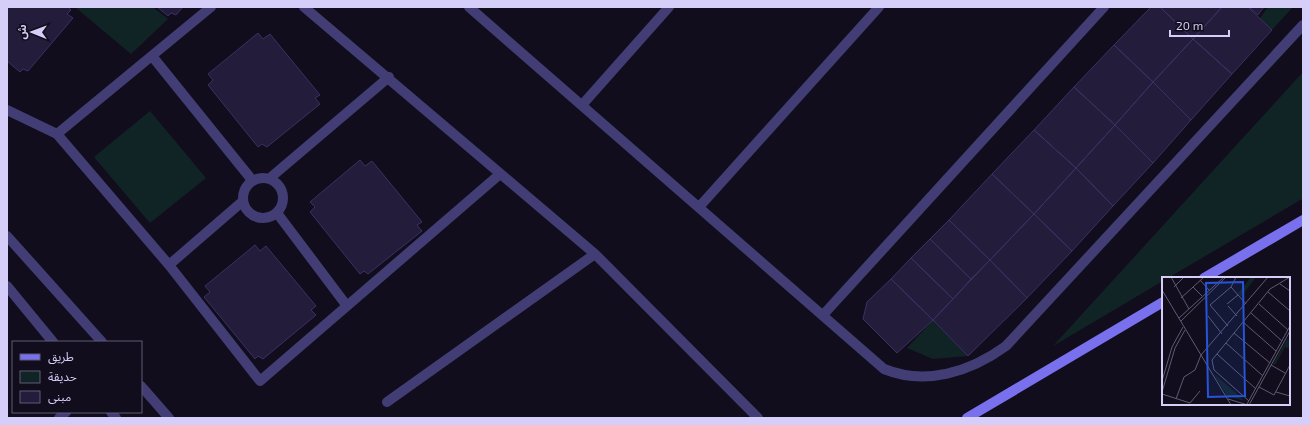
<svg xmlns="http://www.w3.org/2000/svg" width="1310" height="425" font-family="'Exo 2','Noto Sans Arabic',sans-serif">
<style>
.green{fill:#112425}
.building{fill:#231c3a;stroke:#3d3064}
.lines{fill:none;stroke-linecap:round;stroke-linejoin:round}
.street{stroke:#423e75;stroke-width:10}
.secondary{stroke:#7970ee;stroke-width:10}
.inset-road{fill:none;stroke:#5f5a74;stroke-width:1}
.view{fill:#2654da;fill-opacity:0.15;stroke:#2654da;stroke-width:2}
.inset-edge{fill:none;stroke:#d5cef9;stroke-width:2}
</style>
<rect width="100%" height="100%" fill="#110d1c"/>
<path class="green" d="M 75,7 L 153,7 L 168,19 L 131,54 Z
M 1268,7 L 1293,7 L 1272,30 L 1260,18 Z
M 1303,72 L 1302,199 L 1168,278 L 1163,278 L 1163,281 L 1053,346 Z
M 150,111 L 206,178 L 150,223 L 94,157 Z
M 933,320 L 968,356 L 933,359 L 907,348 Z"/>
<path class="building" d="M 7,7 L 68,7 L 71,10 L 67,14 L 73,18 L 28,71 L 23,69 L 20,72 L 7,61 Z
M 157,7 L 183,7 L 176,15 L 171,13 L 168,16 Z
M 1151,7 L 1160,7 L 1193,39 L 1153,82 L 1114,45 Z
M 1160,7 L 1222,7 L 1193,39 Z
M 1222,7 L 1248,7 L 1272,30 L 1232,74 L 1193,39 Z
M 1249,7 L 1264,7 L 1258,15 Z
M 258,33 L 263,39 L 270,34 L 320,95 L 315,98 L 320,104 L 267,147 L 262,144 L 258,147 L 208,85 L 213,80 L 208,74 Z
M 1193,39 L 1232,74 L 1191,120 L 1153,82 Z
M 1114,45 L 1153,82 L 1115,125 L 1074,87 Z
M 1153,82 L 1191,120 L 1153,163 L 1115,125 Z
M 1074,87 L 1115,125 L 1076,168 L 1034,130 Z
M 1115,125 L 1153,163 L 1113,206 L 1076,168 Z
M 1034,130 L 1076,168 L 1034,214 L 992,174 Z
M 360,160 L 365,166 L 372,161 L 422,222 L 417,225 L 422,231 L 368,274 L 364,271 L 360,274 L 310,212 L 315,207 L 310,202 Z
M 1076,168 L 1113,206 L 1072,251 L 1034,214 Z
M 992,174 L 1034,214 L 990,260 L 949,220 Z
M 1034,214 L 1072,251 L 1027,298 L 990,260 Z
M 949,220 L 990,260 L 971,279 L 930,239 Z
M 930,239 L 971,279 L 953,299 L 911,258 Z
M 255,245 L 260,251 L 266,246 L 316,306 L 311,310 L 316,315 L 263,359 L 258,356 L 255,359 L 204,297 L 210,292 L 205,286 Z
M 911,258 L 953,299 L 933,320 L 891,279 Z
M 990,260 L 1027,298 L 968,356 L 933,320 Z
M 891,279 L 933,320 L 897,353 L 863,319 L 867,302 Z"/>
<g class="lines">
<path class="street" d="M 304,7 L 595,254 L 758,418
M 469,7 L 884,369 C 926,386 970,372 1006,346 L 1303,25
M 152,56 L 252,180
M 582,105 L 669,7
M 7,110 L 57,134 L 169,265 L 260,381 L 500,174
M 57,134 L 211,7
M243 198a20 20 0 1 1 40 0a20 20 0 1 1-40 0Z
M 270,178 L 389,77
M 700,206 L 879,7
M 277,213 L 347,306
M 7,236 L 102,342
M 169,265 L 243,201
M 7,286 L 53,342
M 823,315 L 1104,7
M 141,386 L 169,418
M 387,402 L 595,254
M 111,412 L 116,418
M 59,418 L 66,412"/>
<path class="secondary" d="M 1204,278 L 1303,220
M 967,418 L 1163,302"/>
</g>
<g transform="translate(1162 277)">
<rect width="128" height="128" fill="#110d1c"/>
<path d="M 89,0 L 94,0 L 79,20 L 76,16 ZM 125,62 L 128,63 L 128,72 L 123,70 L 113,88 L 111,87 ZM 52,97 L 83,124 L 65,119 Z" fill="#112425"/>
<path class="inset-road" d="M 9,0 L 27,32M 38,3 L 47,13M 118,7 L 128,14M 12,10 L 22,0M 31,10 L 40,19M 69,10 L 84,27M 0,13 L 69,128M 106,15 L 128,34M 19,21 L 42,0M 65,27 L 76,18M 97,27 L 126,53M 66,29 L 75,39M 89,36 L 120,64M 46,39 L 60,57M 17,41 L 62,0M 19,44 L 64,0M 81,45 L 114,74M 66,49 L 48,28 L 69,10 L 74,0M 72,56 L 108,86M 64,66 L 101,99M 55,77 L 94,112M 109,88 L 123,96M 0,104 L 10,70 L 21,50M 97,110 L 112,118 L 128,88M 0,115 L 13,71 L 23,53M 114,115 L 128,119M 0,117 L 28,126 L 38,114M 14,122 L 22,100 L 33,93 L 39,78 L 106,0M 66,122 L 86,128M 87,124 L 52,93 L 50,83 L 108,12 L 128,0M 85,127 L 128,49M 87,128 L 128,54"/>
<path class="view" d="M 81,5 L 83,119 L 46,120 L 44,6 Z"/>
<rect width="128" height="128" class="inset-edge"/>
</g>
<rect width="1310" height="425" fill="none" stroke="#d5cef9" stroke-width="16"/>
<rect x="12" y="341" width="130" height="72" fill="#110d1c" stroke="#5f5a74"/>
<rect x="20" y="354" width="20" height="6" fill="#7970ee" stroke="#5f5a74"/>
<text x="48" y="361" font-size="12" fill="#d5cef9">طريق</text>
<rect x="20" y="371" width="20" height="12" fill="#112425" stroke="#5f5a74"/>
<text x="48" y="381" font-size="12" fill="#d5cef9">حديقة</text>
<rect x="20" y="391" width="20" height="12" fill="#231c3a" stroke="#5f5a74"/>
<text x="48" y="401" font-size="12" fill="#d5cef9">مبنى</text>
<g transform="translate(32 32) rotate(271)" stroke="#110d1c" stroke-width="3" paint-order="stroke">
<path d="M0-3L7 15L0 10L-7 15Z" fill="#d5cef9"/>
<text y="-6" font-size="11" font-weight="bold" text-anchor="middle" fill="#d5cef9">ش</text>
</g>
<path d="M1170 30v6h59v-6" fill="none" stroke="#d5cef9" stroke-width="2"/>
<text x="1176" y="30" font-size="12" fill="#d5cef9" stroke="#110d1c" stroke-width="3" paint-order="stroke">20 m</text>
</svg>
